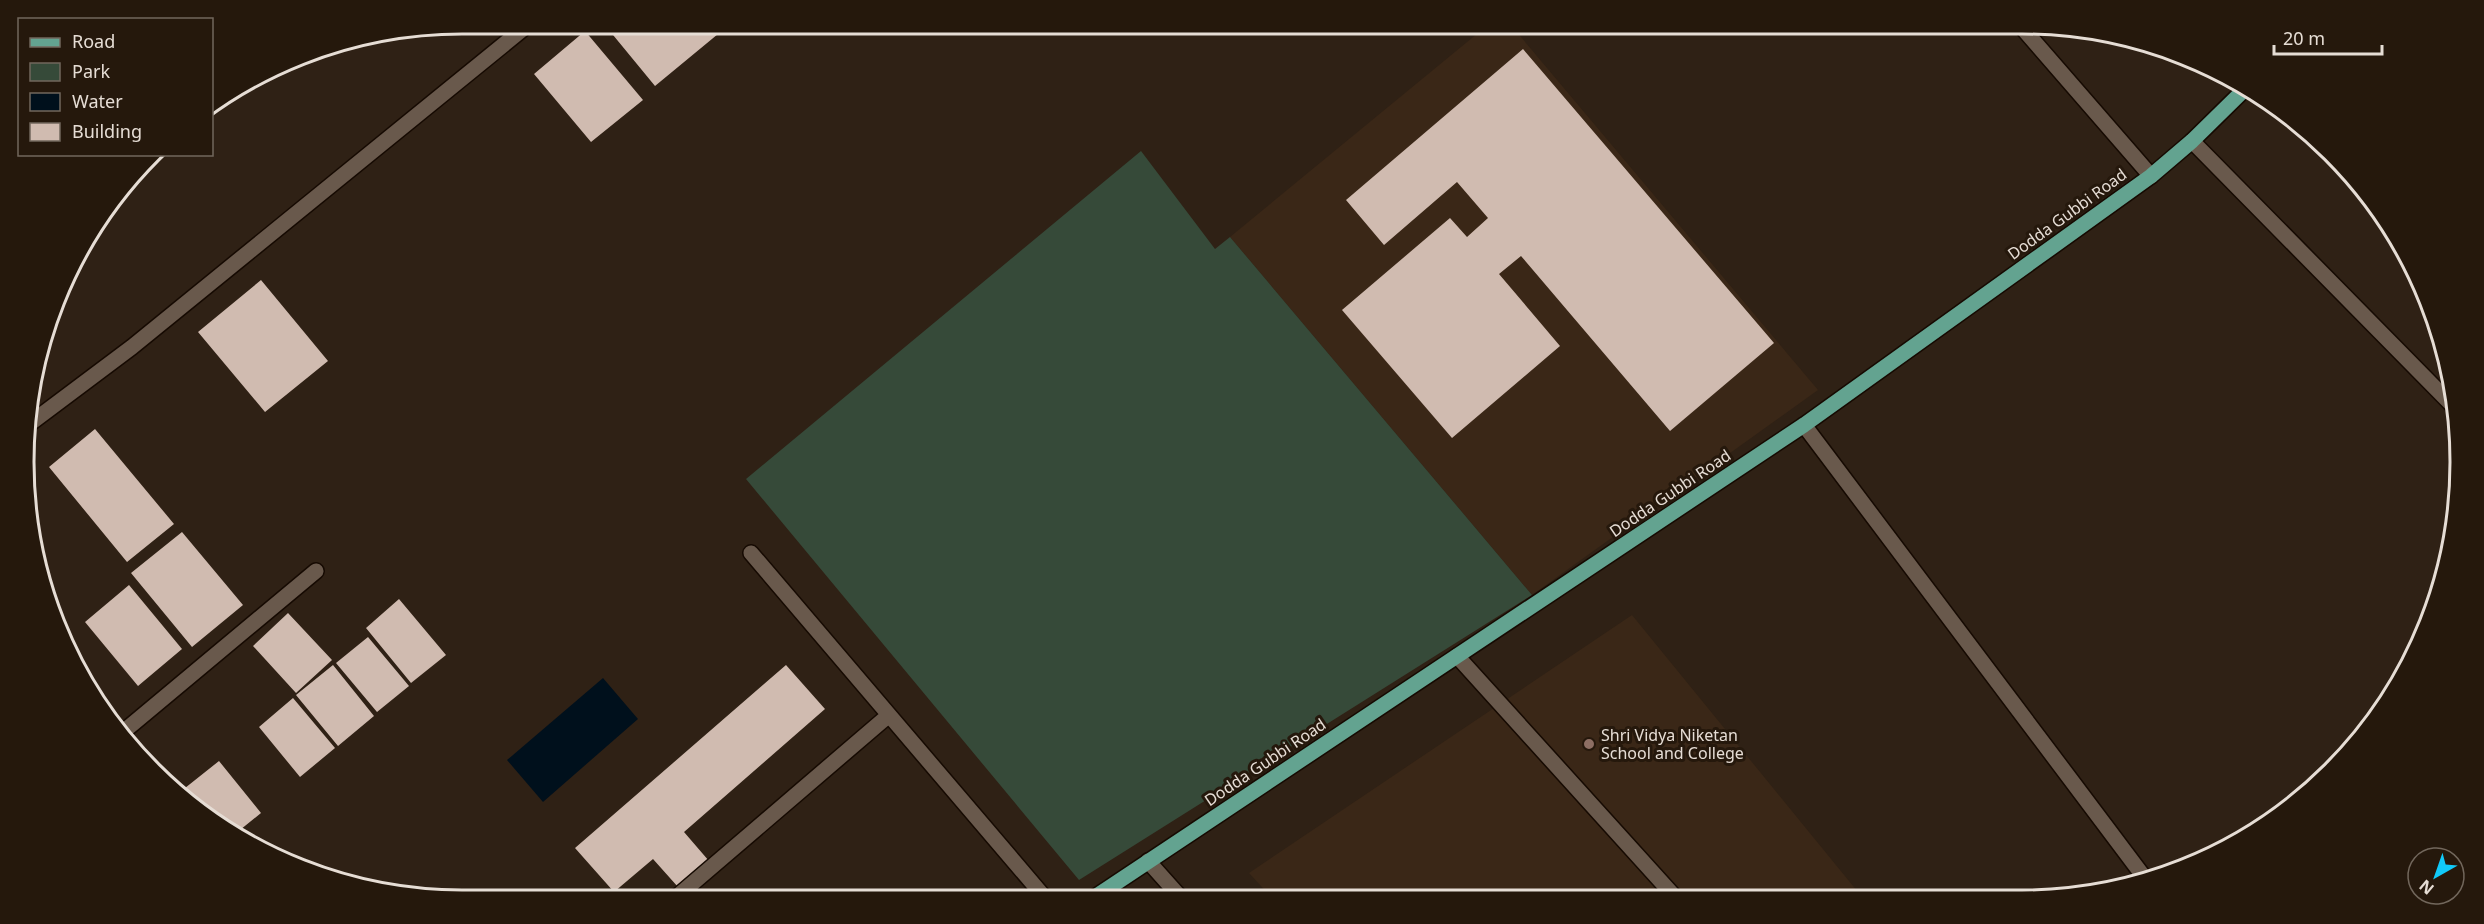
<svg xmlns="http://www.w3.org/2000/svg" width="2484" height="924" font-family="'Noto Sans',sans-serif">
<style>
.built{fill:#3a2717}
.green{fill:#364a39}
.water{fill:#00101c}
.building{fill:#d0bbb0}
.lines{fill:none;stroke-linecap:round;stroke-linejoin:round}
.minor-casing{stroke:#160a02;stroke-width:18}
.major-casing{stroke:#160a02;stroke-width:18}
.minor{stroke:#69594c;stroke-width:15}
.major{stroke:#63a390;stroke-width:15}
.education-dot{fill:#8d6e63;stroke:#25180c;stroke-width:2}
.labels{text-anchor:middle;dominant-baseline:central;stroke-width:6;stroke-linejoin:round;paint-order:stroke}
.street-label{font-size:16px;fill:#e6ddd5;stroke:#25180c}
.poi-label{font-size:16px;fill:#e6ddd5;stroke:#25180c;text-anchor:start}
.rim{fill:none;stroke:#e6ddd5;stroke-width:3}
</style>
<rect width="100%" height="100%" fill="#2f2115"/>
<path class="built" d="M 1489,24 L 1510,24 L 1818,390 L 1532,595 L 1230,237 Z
M 1632,615 L 1862,897 L 1272,898 L 1249,873 Z"/>
<path class="green" d="M 1141,151 L 1215,249 L 1230,237 L 1532,595 L 1079,880 L 746,479 Z"/>
<path class="water" d="M 603,678 L 638,719 L 543,802 L 507,760 Z"/>
<path class="building" d="M 604,24 L 710,24 L 718,34 L 655,86 Z
M 585,31 L 643,100 L 591,142 L 534,74 Z
M 1523,49 L 1774,343 L 1670,431 L 1521,256 L 1499,274 L 1560,346 L 1452,438 L 1342,310 L 1450,218 L 1467,237 L 1488,218 L 1457,182 L 1384,245 L 1346,200 Z
M 261,280 L 328,361 L 265,412 L 198,332 Z
M 95,429 L 174,524 L 127,562 L 49,467 Z
M 182,532 L 243,605 L 192,647 L 131,573 Z
M 129,585 L 182,649 L 138,686 L 85,622 Z
M 399,599 L 446,655 L 411,683 L 366,628 Z
M 288,613 L 332,660 L 296,693 L 253,646 Z
M 368,637 L 409,686 L 377,712 L 336,663 Z
M 333,665 L 374,716 L 338,746 L 296,695 Z
M 786,665 L 825,709 L 684,832 L 709,861 L 678,887 L 653,859 L 614,892 L 575,848 Z
M 293,698 L 335,748 L 300,777 L 259,727 Z
M 219,761 L 261,813 L 235,834 L 196,810 L 180,792 Z"/>
<g class="lines">
<defs>
<path id="minor" d="M 2019,24 L 2151,176
M 2192,141 L 2456,409
M 28,425 L 132,347 L 529,24
M 1804,425 L 2144,877
M 751,553 L 1046,899
M 1457,656 L 1675,897
M 123,732 L 316,571
M 1148,861 L 1181,898
M 673,900 L 889,715"/>
<path id="major" d="M 1092,899 L 1804,425 L 2151,176 L 2192,141 L 2246,88"/>
</defs>
<use href="#minor" class="minor-casing"/>
<use href="#major" class="major-casing"/>
<use href="#minor" class="minor"/>
<use href="#major" class="major"/>
</g>
<circle class="education-dot" cx="1589" cy="744" r="6"/>
<g class="labels">
<g class="street-label">
<text transform="translate(2067 214) rotate(-36)">Dodda Gubbi Road</text>
<text transform="translate(1670 493) rotate(-34)">Dodda Gubbi Road</text>
<text transform="translate(1265 762) rotate(-34)">Dodda Gubbi Road</text>
</g>
<g class="poi-label">
<text x="1601" y="735">Shri Vidya Niketan<tspan x="1601" dy="18">School and College</tspan></text>
</g>
</g>
<path d="M0 0H2484V924H0ZM462 34H2022A428 428 0 0 1 2450 462V462A428 428 0 0 1 2022 890H462A428 428 0 0 1 34 462V462A428 428 0 0 1 462 34Z" fill="#25180c" fill-rule="evenodd"/>
<path class="rim" d="M462 34H2022A428 428 0 0 1 2450 462V462A428 428 0 0 1 2022 890H462A428 428 0 0 1 34 462V462A428 428 0 0 1 462 34Z"/>
<rect x="18" y="18" width="195" height="138" fill="#25180c" stroke="#72675c" stroke-width="1.5"/>
<rect x="30" y="38" width="30" height="9" fill="#63a390" stroke="#72675c" stroke-width="1.5"/>
<text x="72" y="48" font-size="18" fill="#e6ddd5">Road</text>
<rect x="30" y="63" width="30" height="18" fill="#364a39" stroke="#72675c" stroke-width="1.5"/>
<text x="72" y="78" font-size="18" fill="#e6ddd5">Park</text>
<rect x="30" y="93" width="30" height="18" fill="#00101c" stroke="#72675c" stroke-width="1.5"/>
<text x="72" y="108" font-size="18" fill="#e6ddd5">Water</text>
<rect x="30" y="123" width="30" height="18" fill="#d0bbb0" stroke="#72675c" stroke-width="1.5"/>
<text x="72" y="138" font-size="18" fill="#e6ddd5">Building</text>
<g transform="translate(2436 876) rotate(220)"><circle r="28" fill="#25180c" stroke="#72675c" stroke-width="1.5"/>
<path d="M0-4.5L10 22L0 15L-10 22Z" fill="#11cafa"/>
<text y="-9" font-size="16" font-weight="bold" text-anchor="middle" fill="#e6ddd5">N</text>
</g>
<path d="M2274 45v9h108v-9" fill="none" stroke="#e6ddd5" stroke-width="3"/>
<text x="2283" y="45" font-size="18" fill="#e6ddd5" stroke="#25180c" stroke-width="4.5" paint-order="stroke">20 m</text>
</svg>
